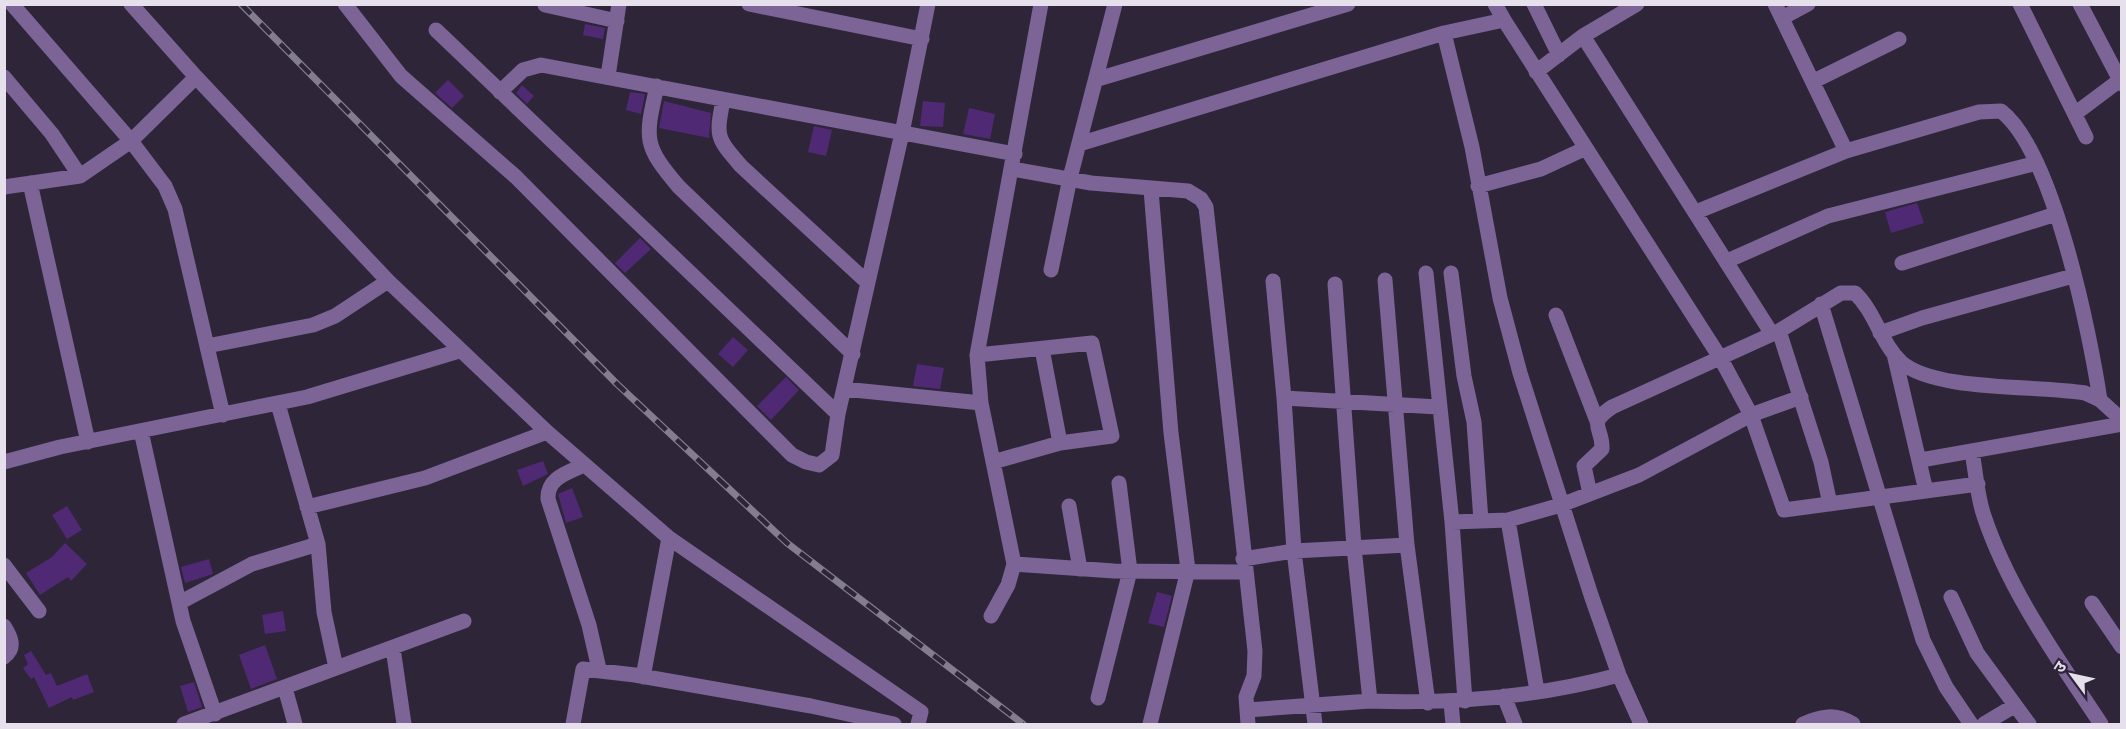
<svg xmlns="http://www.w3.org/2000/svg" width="2126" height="729" font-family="'Titillium Web','Noto Sans Devanagari',sans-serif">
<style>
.building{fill:#4f2973}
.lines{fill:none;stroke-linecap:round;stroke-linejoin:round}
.minor{stroke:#7c6497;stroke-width:15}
.rail-casing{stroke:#847d8d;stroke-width:7}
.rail{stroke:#2e2539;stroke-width:4.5;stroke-dasharray:14;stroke-linecap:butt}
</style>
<rect width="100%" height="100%" fill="#2e2539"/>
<path class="building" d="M 585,24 L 605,28 L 603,39 L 583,35 Z
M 448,80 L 464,96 L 452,108 L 435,93 Z
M 522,85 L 534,96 L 527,104 L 516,93 Z
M 630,92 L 645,94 L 641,114 L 626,110 Z
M 664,101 L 711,113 L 709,138 L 659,128 Z
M 923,101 L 945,103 L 943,127 L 920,126 Z
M 969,108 L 995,114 L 990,139 L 963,134 Z
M 814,126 L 832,130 L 826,156 L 808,152 Z
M 1917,203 L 1924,223 L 1891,233 L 1885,212 Z
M 640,238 L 651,249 L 625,273 L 615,263 Z
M 733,337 L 748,350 L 733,367 L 718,354 Z
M 917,364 L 944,368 L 940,389 L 913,386 Z
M 786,377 L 799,390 L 771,420 L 757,406 Z
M 543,461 L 548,474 L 523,486 L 517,470 Z
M 572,488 L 583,517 L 566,523 L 558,494 Z
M 67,506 L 82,530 L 67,539 L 52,515 Z
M 65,543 L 87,564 L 71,581 L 68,577 L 40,595 L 26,573 L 52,557 Z
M 209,559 L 213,574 L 185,583 L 181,567 Z
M 1157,592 L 1172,596 L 1164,627 L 1148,623 Z
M 283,611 L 286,631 L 265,634 L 262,615 Z
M 265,645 L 277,679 L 251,689 L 239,655 Z
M 31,651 L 46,675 L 51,673 L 57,686 L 87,674 L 94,692 L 73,700 L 72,697 L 49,708 L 34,677 L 31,679 L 23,668 L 28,664 L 24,655 Z
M 194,682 L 202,707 L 188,712 L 180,686 Z"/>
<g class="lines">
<path class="minor" d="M 12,4 L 131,141 L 165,186 L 175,209 L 223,415
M 131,4 L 196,77 L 388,281 L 547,432 L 669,538 L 921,712 L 918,724
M 345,4 L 401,76 L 516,177 L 792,455 L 806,462 L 819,465 L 832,455 L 838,414 L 902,133 L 928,4
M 749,4 L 922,39
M 1534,4 L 1559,55
M 1775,4 L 1846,151
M 2020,4 L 2086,137
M 2080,4 L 2122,84
M 545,5 L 617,21
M 1782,18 L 1808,4
M 1504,20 L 1721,359 L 1751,415 L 1784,510 L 1978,484
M 436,30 L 838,414
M 1444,33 L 1472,147 L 1500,298 L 1520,373 L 1591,595 L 1619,675 L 1641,724
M 1583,36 L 1772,334
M 1536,72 L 1583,36 L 1637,4
M 608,76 L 619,4
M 4,77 L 52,134 L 80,176
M 1098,79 L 1348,4
M 1814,81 L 1899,39
M 657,86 C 645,139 643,145 679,187 L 853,354
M 500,92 L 523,70 L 541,65 L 1015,154
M 723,100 C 716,137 716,137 741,166 L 868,283
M 2076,113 L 2120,80
M 1079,144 L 1444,33 L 1504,20 L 1495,4
M 1012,169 L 1091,183 L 1188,191 L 1201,199 L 1206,207 L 1255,651 L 1254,676 L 1246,697 L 1248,724
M 30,183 L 88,442
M 1478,186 L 1541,169 L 1584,149
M 4,187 L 80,176 L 131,141 L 196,77
M 1696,212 L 1846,151 L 1979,112 L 2001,111 C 2053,151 2090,333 2100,400
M 1727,261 L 1828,216 L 2037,163
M 1902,263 L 2056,214
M 1051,270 L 1070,178 L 1115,4
M 1426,273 L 1452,522 L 1465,701
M 1451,273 L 1464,376 L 1474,422 L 1481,521
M 1385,280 L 1407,545 L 1428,703
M 1273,281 L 1284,398 L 1294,551 L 1315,724
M 1335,284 L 1354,547 L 1370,701 C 1454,704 1538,697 1619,675
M 1821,304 L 1923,640 L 1946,687 L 1971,724
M 1556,315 L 1597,421
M 1779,331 L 1821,462 L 1830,504
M 1880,333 L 1922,318 L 2073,276
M 207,346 L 313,325 L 335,316 L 388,281
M 1042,349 L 1060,443
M 1894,354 L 1926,491
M 977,355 L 1092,343 L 1112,436 L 1060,443 L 993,462
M 844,389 L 981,403
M 1284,398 L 1438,407
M 278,404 L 318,544 L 324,612 L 336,668
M 141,431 L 183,621 L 215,714
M 1972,452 C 1976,473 1977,496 1984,516 C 2009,591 2058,659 2101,724
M 1921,460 L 2122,424
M 4,462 L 60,447 L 307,397 L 459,351
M 584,465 C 567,473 547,478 548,499 L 589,625 L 599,669
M 1590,494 L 1584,466 L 1602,449 C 1603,426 1586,425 1612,407 L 1779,331 L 1841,293 L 1855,293 C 1875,312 1881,343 1901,362 C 1935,392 2039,385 2085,393 L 2100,400 L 2122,420
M 1069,506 L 1080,569
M 307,507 L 425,478 L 547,432
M 1508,520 L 1537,691
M 1452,522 L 1508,520 L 1561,505 L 1639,475 L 1751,415 L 1801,397
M 1243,559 L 1294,551 L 1407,545
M 1014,564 L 1114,571 L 1244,572
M 4,565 L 39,611
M 1951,597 L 1977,653 L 2029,724
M 179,603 L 252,564 L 318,544
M 2092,603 L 2122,647
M 991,616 L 1008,585 L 1014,564 L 981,403 L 977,355 L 1041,4
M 4,626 C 11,637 16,648 4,657
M 393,648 L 404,724
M 643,677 L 669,538
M 285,688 L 295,724
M 1504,696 L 1515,724
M 1098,698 L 1130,571 L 1119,483
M 1451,703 L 1453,724
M 1247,710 L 1370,701
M 184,724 L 464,621
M 573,724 L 583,669 L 635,675 L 811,706 L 894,724
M 1150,724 L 1188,570 L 1171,433 L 1151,190
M 1803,724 C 1821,716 1835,713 1853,724
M 1984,724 L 2014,706"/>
<defs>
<path id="rail" d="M 241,4 L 617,384 L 787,543 L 1023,724"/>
</defs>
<use href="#rail" class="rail-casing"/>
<use href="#rail" class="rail"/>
</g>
<rect width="2126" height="729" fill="none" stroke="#e6e0ed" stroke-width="12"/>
<g transform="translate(2072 675) rotate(303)" stroke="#2e2539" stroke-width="4.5" paint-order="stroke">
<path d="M0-4.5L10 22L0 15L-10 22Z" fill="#e6e0ed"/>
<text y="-9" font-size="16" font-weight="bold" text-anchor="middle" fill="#e6e0ed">उ</text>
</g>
</svg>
